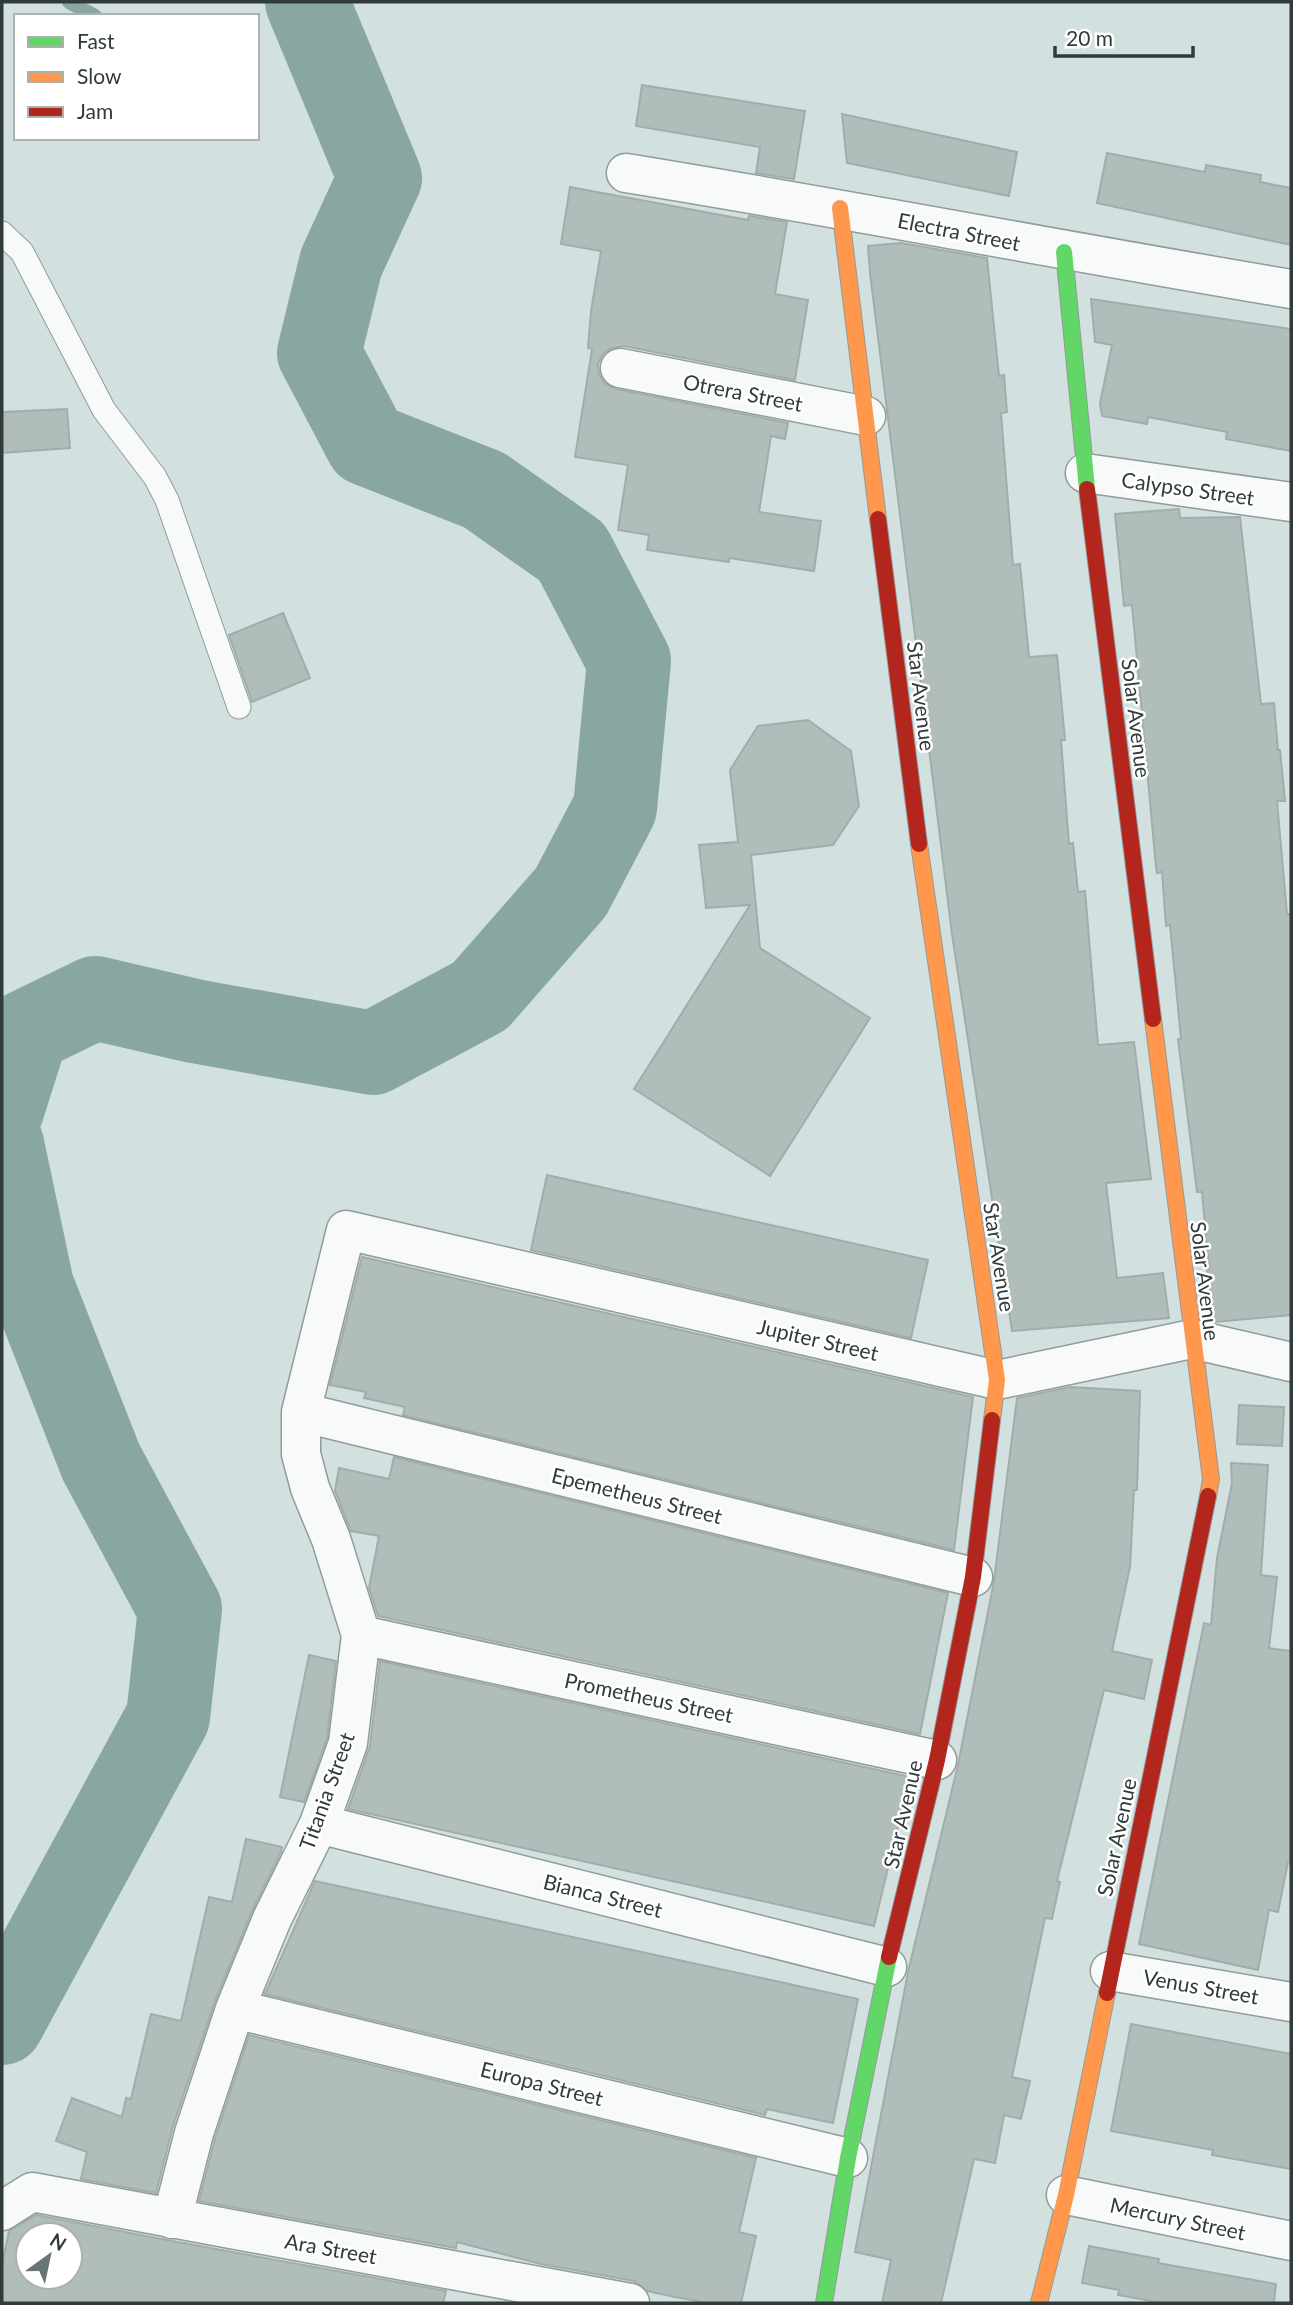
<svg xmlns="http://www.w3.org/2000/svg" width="1293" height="2305" font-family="Lato,sans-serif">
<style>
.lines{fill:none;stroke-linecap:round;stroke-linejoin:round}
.stream{stroke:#88a7a3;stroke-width:14}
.river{stroke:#88a7a3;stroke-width:84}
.building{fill:#b1bdbb;stroke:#a1adab;stroke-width:2;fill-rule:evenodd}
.lane-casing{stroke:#919c9a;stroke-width:25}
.street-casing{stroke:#919c9a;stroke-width:41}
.fast-casing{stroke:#919c9a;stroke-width:18}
.slow-casing{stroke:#919c9a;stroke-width:18}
.jam-casing{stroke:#919c9a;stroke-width:18}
.lane{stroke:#f8fafa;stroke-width:23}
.street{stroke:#f8fafa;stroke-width:38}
.fast{stroke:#63d668;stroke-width:16}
.slow{stroke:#ff974d;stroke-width:16}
.jam{stroke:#b3261e;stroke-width:16}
.labels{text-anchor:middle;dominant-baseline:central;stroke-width:5;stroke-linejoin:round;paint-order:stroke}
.street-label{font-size:21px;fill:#303b3a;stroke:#fff}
</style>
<rect width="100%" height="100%" fill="#d2e1df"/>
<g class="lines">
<path class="stream" d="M 69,2 L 95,16"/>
<path class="river" d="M 2,1110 L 27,1031 L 95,998 L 194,1021 L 373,1053 L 480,996 L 571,892 L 615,808 L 629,661 L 572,552 L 484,490 L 367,444 L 319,353 L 341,263 L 380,178 L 307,2
M 2,1144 L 32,1286 L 101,1462 L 180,1609 L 168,1717 L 2,2023"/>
</g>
<path class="building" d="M 642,85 L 805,111 L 794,179 L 756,173 L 760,147 L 636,126 Z
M 842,114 L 1017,152 L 1009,196 L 847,163 Z
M 1107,153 L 1205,172 L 1206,165 L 1261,175 L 1260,182 L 1291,188 L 1291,245 L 1097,203 Z
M 570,187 L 748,220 L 749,216 L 787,222 L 775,294 L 808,300 L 795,380 L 624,346 L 612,348 L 603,354 L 598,364 L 599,374 L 605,384 L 616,389 L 788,423 L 785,439 L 771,436 L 759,512 L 821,521 L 814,571 L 729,558 L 729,562 L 647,550 L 649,535 L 618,530 L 628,465 L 575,457 L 592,349 L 588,348 L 591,311 L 601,251 L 561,244 Z
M 901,243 L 987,258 L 999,376 L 1004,375 L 1007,412 L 1001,413 L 1013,565 L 1020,564 L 1029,657 L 1057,655 L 1065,740 L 1061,740 L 1069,844 L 1073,843 L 1078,892 L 1085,891 L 1098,1045 L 1134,1042 L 1151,1179 L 1106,1183 L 1117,1278 L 1163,1273 L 1169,1318 L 1012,1331 L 952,934 L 870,273 L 868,246 Z
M 1091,299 L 1291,329 L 1291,451 L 1226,439 L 1227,432 L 1148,417 L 1147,424 L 1102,416 L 1100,403 L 1112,345 L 1095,342 Z
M 67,409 L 70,448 L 2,453 L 2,412 Z
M 1179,509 L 1180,518 L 1240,517 L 1261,704 L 1274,703 L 1278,750 L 1280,750 L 1285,801 L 1277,801 L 1287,914 L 1291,914 L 1291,1315 L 1215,1322 L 1207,1270 L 1209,1269 L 1202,1192 L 1197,1192 L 1178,1039 L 1181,1039 L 1170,925 L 1166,926 L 1162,872 L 1157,873 L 1156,867 L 1132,605 L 1124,606 L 1115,514 Z
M 283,613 L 310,678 L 252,702 L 229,635 Z
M 808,720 L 851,751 L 859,806 L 833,845 L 751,855 L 760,948 L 870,1018 L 770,1176 L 634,1089 L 750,905 L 706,908 L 699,845 L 738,842 L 730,770 L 758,726 Z
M 547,1175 L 928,1260 L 911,1338 L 531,1250 Z
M 362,1257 L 973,1397 L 954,1550 L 403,1415 L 405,1407 L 364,1398 L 366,1392 L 330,1385 Z
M 1070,1387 L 1140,1391 L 1137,1490 L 1134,1490 L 1130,1567 L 1112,1651 L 1152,1660 L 1144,1699 L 1104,1690 L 1057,1881 L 1060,1882 L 1052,1919 L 1045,1918 L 1012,2077 L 1030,2081 L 1021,2119 L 1004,2115 L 995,2163 L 974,2159 L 941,2303 L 882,2303 L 891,2260 L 855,2252 L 908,1972 L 958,1765 L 994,1581 L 1017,1398 Z
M 1239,1405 L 1284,1407 L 1282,1446 L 1237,1444 Z
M 394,1457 L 948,1593 L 920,1734 L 378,1616 L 369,1588 L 379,1536 L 351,1531 L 335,1491 L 339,1468 L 389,1479 Z
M 1231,1463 L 1268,1465 L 1261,1575 L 1277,1577 L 1269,1648 L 1291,1651 L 1291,1862 L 1288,1862 L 1278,1912 L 1269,1910 L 1258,1970 L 1139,1944 L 1204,1623 L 1211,1625 L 1217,1558 L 1232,1483 Z
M 309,1655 L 336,1661 L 327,1738 L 304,1802 L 280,1797 Z
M 380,1661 L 910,1777 L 874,1926 L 348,1809 L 370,1746 Z
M 246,1839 L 282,1847 L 281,1852 L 252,1911 L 215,2001 L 173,2126 L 156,2193 L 81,2179 L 87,2152 L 56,2141 L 72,2098 L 122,2117 L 126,2098 L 131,2099 L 151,2014 L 181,2021 L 209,1897 L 232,1902 Z
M 315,1881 L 858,1999 L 833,2123 L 767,2109 L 765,2115 L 265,1994 Z
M 1131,2024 L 1291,2054 L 1291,2169 L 1212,2155 L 1213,2150 L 1111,2131 Z
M 249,2035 L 756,2158 L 739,2232 L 756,2236 L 741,2303 L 708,2303 L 675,2297 L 647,2291 L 634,2281 L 541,2264 L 457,2242 L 456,2248 L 199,2201 L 215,2139 Z
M 36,2215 L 167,2240 L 446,2291 L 443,2303 L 2,2303 L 2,2265 L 9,2231 ZM 28,2235 L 70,2235 L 70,2277 L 28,2277 Z
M 1089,2246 L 1159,2259 L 1158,2263 L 1276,2284 L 1274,2303 L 1162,2303 L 1118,2295 L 1119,2290 L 1082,2283 Z"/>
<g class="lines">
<defs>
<path id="lane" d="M 2,233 L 22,252 L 104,410 L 155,477 L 167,500 L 239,707"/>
<path id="street" d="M 626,173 C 848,209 1069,252 1291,289
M 620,368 L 866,416
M 1085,473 L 1291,502
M 301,1412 L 973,1577
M 361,1635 L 937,1760
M 319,1824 L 887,1967
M 1110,1971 L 1291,2002
M 235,2009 L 848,2158
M 1066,2195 L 1291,2241
M 2,2211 L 32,2192 L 630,2303
M 172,2219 L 194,2133 L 235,2009 L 272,1919 L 319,1824 L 348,1743 L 361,1635 L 331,1539 L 310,1488 L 301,1454 L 301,1412 L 346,1230 L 997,1380 L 1192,1339 L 1291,1362"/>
<path id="fast" d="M 1064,252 L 1087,489
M 824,2303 L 848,2158 L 889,1957"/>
<path id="slow" d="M 840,208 L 878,519
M 919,844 L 997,1380 L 992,1420
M 1153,1019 L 1211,1479 L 1208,1496
M 1039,2303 L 1066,2195 L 1107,1993"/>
<path id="jam" d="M 1087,489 L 1153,1019
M 878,519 L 919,844
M 889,1957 L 937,1760 L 973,1577 L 992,1420
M 1107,1993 L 1208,1496"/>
</defs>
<use href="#lane" class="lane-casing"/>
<use href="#street" class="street-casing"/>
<use href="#fast" class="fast-casing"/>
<use href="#slow" class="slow-casing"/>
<use href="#jam" class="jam-casing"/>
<use href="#lane" class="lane"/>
<use href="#street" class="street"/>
<use href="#fast" class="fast"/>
<use href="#slow" class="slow"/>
<use href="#jam" class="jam"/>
</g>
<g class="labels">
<g class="street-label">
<text transform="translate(959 231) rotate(11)">Electra Street</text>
<text transform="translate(743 392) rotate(11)">Otrera Street</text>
<text transform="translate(1188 488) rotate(8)">Calypso Street</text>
<text transform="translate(922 696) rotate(83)">Star Avenue</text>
<text transform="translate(1137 718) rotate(83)">Solar Avenue</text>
<text transform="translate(1000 1257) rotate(81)">Star Avenue</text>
<text transform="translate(1206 1281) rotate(83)">Solar Avenue</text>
<text transform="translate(818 1339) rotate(13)">Jupiter Street</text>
<text transform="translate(637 1495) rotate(14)">Epemetheus Street</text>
<text transform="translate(649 1697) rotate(12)">Prometheus Street</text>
<text transform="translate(326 1791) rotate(-70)">Titania Street</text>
<text transform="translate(902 1814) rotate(-77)">Star Avenue</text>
<text transform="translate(1116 1837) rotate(-78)">Solar Avenue</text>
<text transform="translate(603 1895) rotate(14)">Bianca Street</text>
<text transform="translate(1201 1986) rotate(10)">Venus Street</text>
<text transform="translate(542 2083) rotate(14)">Europa Street</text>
<text transform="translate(1178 2218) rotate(12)">Mercury Street</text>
<text transform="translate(331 2248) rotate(10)">Ara Street</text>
</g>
</g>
<rect width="1293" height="2305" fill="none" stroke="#303b3a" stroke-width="7"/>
<rect x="14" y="14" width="245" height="126" fill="#ffffff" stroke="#acb1b0" stroke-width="2"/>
<rect x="28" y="37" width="35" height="10" fill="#63d668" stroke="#acb1b0" stroke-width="2"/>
<text x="77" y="49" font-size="21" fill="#303b3a">Fast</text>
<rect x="28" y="72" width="35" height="10" fill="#ff974d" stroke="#acb1b0" stroke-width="2"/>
<text x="77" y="84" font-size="21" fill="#303b3a">Slow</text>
<rect x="28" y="107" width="35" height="10" fill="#b3261e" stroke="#acb1b0" stroke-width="2"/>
<text x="77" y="119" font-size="21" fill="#303b3a">Jam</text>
<g transform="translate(49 2256) rotate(33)"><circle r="33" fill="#ffffff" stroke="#acb1b0" stroke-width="2"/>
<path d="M0-5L12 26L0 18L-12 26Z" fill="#697574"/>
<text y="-10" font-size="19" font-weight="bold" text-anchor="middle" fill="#303b3a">N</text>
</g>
<path d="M1055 46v10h138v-10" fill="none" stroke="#303b3a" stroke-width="3.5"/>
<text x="1066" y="46" font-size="21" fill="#303b3a" stroke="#ffffff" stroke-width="5" paint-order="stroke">20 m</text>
</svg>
